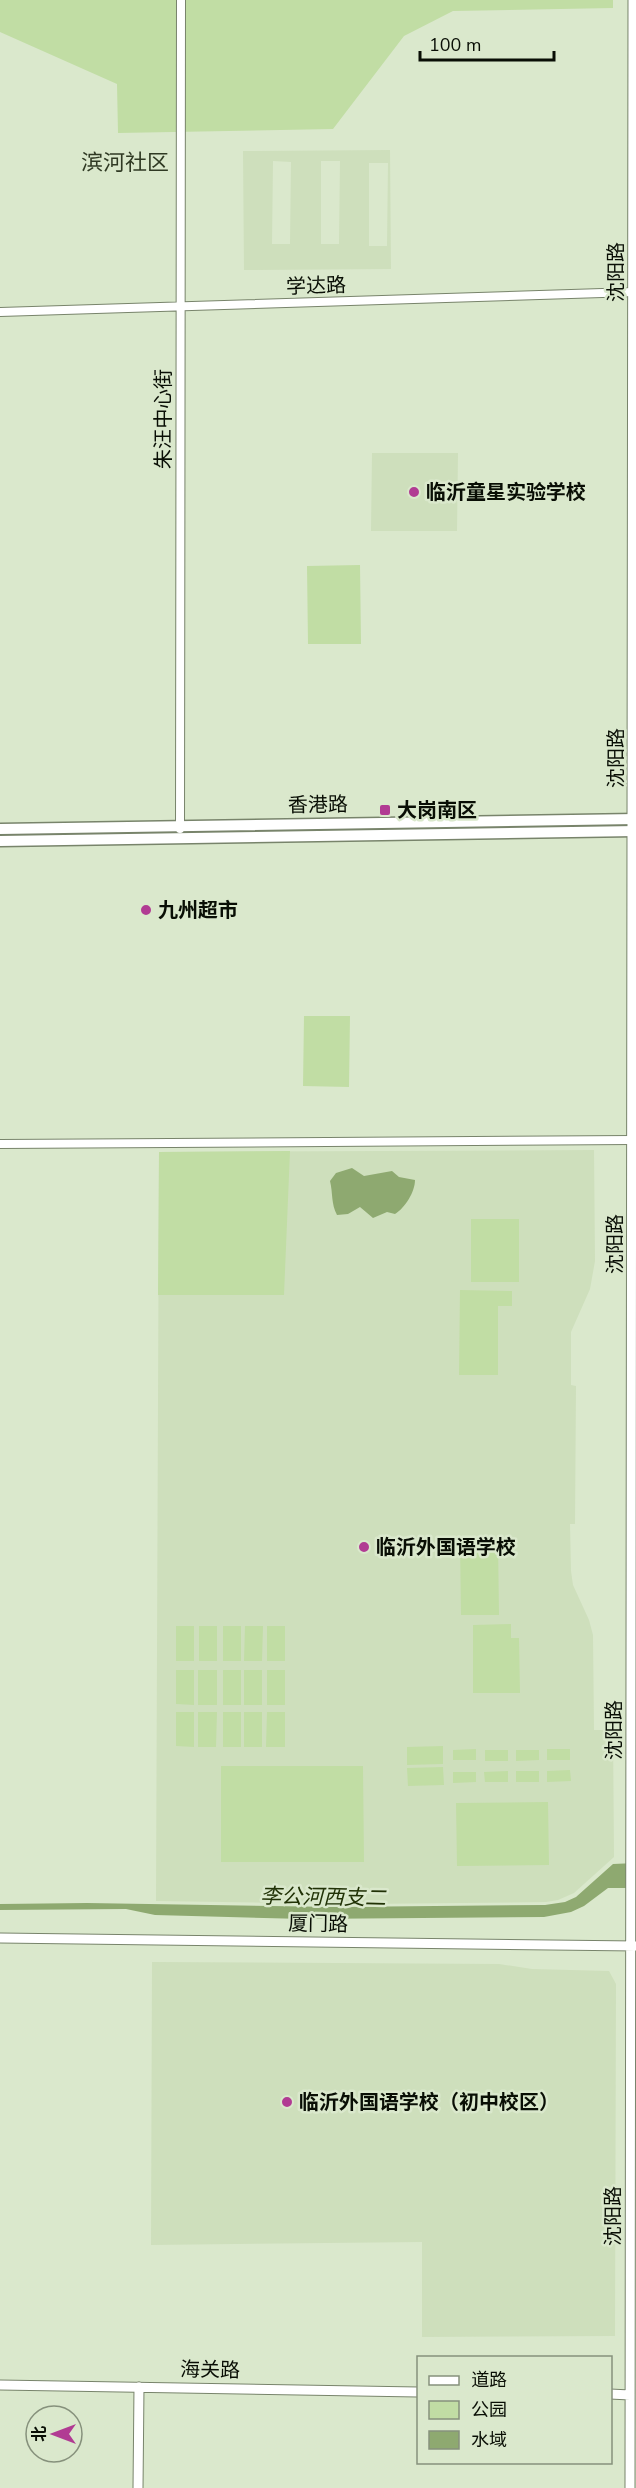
<svg xmlns="http://www.w3.org/2000/svg" width="636" height="2488" font-family="'Nunito Sans','Noto Sans SC',sans-serif">
<style>
.built{fill:#cedfbc;fill-rule:evenodd}
.green{fill:#c1dda4}
.water{fill:#8ea970}
.lines{fill:none;stroke-linecap:round;stroke-linejoin:round}
.minor-casing{stroke:#78846b;stroke-width:10}
.tertiary-casing{stroke:#78846b;stroke-width:11}
.secondary-casing{stroke:#78846b;stroke-width:13}
.minor{stroke:#fff;stroke-width:8}
.tertiary{stroke:#fff;stroke-width:9}
.secondary{stroke:#fff;stroke-width:10}
.poi-dot{fill:#b13b93;stroke:#dae8cc;stroke-width:2}
.labels{text-anchor:middle;dominant-baseline:central;stroke-width:5;stroke-linejoin:round;paint-order:stroke}
.street-label{font-size:20px;fill:#090e05;stroke:#dae8cc}
.poi-label{font-size:20px;font-weight:bold;fill:#090e05;stroke:#dae8cc;text-anchor:start}
.water-label{font-size:21px;font-style:italic;fill:#213206;stroke:#dae8cc}
.quarter-label{font-size:22px;fill:#2f3923;stroke:#dae8cc}
</style>
<rect width="100%" height="100%" fill="#dae8cc"/>
<path class="built" d="M 390,150 L 391,269 L 244,270 L 243,151 ZM 273,161 L 291,162 L 290,244 L 272,244 ZM 321,161 L 340,161 L 339,244 L 321,244 ZM 369,163 L 388,163 L 387,246 L 369,246 Z
M 372,453 L 458,453 L 457,531 L 371,531 Z
M 594,1150 L 595,1261 L 590,1289 L 571,1332 L 571,1385 L 576,1386 L 575,1524 L 570,1524 L 571,1571 L 573,1585 L 589,1620 L 593,1635 L 594,1730 L 613,1730 L 614,1857 L 574,1893 L 558,1900 L 546,1902 L 363,1904 L 156,1901 L 159,1152 Z
M 152,1962 L 499,1964 L 532,1969 L 609,1971 L 616,1984 L 615,2336 L 422,2337 L 422,2242 L 151,2245 Z"/>
<path class="green" d="M 0,0 L 613,0 L 613,8 L 453,11 L 404,36 L 333,129 L 118,133 L 117,84 L 0,32 Z
M 360,565 L 361,644 L 308,644 L 307,566 Z
M 304,1016 L 350,1016 L 349,1087 L 303,1086 Z
M 290,1151 L 284,1295 L 158,1295 L 159,1152 Z
M 471,1219 L 519,1219 L 519,1282 L 471,1282 Z
M 460,1290 L 512,1291 L 512,1306 L 498,1306 L 498,1375 L 459,1375 Z
M 460,1542 L 498,1542 L 499,1615 L 461,1615 Z
M 511,1624 L 511,1638 L 519,1638 L 520,1693 L 473,1693 L 473,1625 Z
M 176,1626 L 194,1626 L 194,1661 L 176,1661 Z
M 199,1626 L 217,1626 L 217,1661 L 199,1661 Z
M 223,1626 L 241,1626 L 241,1661 L 223,1661 Z
M 245,1626 L 263,1626 L 262,1661 L 244,1661 Z
M 267,1626 L 285,1626 L 285,1661 L 267,1661 Z
M 176,1670 L 194,1670 L 194,1705 L 176,1704 Z
M 198,1670 L 217,1670 L 217,1705 L 198,1705 Z
M 223,1670 L 241,1670 L 241,1705 L 223,1705 Z
M 244,1670 L 262,1670 L 262,1705 L 244,1705 Z
M 267,1670 L 285,1670 L 285,1705 L 267,1705 Z
M 176,1712 L 194,1712 L 194,1747 L 176,1746 Z
M 198,1712 L 217,1712 L 216,1747 L 198,1747 Z
M 223,1712 L 241,1712 L 241,1747 L 223,1747 Z
M 244,1712 L 262,1712 L 262,1747 L 244,1747 Z
M 267,1712 L 285,1712 L 285,1747 L 266,1747 Z
M 443,1746 L 443,1764 L 407,1765 L 407,1747 Z
M 476,1749 L 476,1760 L 453,1760 L 453,1750 Z
M 547,1749 L 570,1749 L 570,1760 L 547,1760 Z
M 485,1750 L 508,1750 L 508,1761 L 485,1761 Z
M 516,1750 L 539,1750 L 539,1760 L 516,1761 Z
M 221,1766 L 363,1766 L 364,1862 L 221,1862 Z
M 443,1767 L 444,1785 L 408,1786 L 407,1768 Z
M 570,1770 L 571,1781 L 547,1782 L 547,1771 Z
M 508,1771 L 508,1782 L 485,1782 L 484,1772 Z
M 516,1771 L 539,1771 L 539,1782 L 516,1782 Z
M 453,1772 L 476,1772 L 476,1782 L 453,1783 Z
M 548,1802 L 549,1865 L 457,1866 L 456,1803 Z"/>
<path class="water" d="M 352,1168 L 364,1176 L 392,1171 L 399,1177 L 415,1180 C 415,1192 405,1208 395,1214 L 387,1212 L 373,1218 L 360,1207 L 348,1214 L 337,1215 C 331,1204 333,1193 330,1181 L 336,1173 Z
M 636,1863 L 636,1888 L 608,1888 L 584,1906 L 571,1912 L 544,1917 L 304,1919 L 155,1915 L 126,1909 L 0,1910 L 0,1904 L 87,1903 L 336,1907 L 545,1905 L 565,1902 L 576,1897 L 613,1864 Z"/>
<g class="lines">
<defs>
<path id="minor" d="M 0,312 L 634,292
M 180,829 L 181,0
M 0,1144 L 633,1140"/>
<path id="tertiary" d="M 0,1938 L 636,1946
M 0,2385 L 418,2392
M 610,2394 L 630,2395
M 138,2488 L 139,2387
M 630,2488 L 633,0"/>
<path id="secondary" d="M 0,829 L 636,819
M 0,841 L 636,831"/>
</defs>
<use href="#minor" class="minor-casing"/>
<use href="#tertiary" class="tertiary-casing"/>
<use href="#secondary" class="secondary-casing"/>
<use href="#minor" class="minor"/>
<use href="#tertiary" class="tertiary"/>
<use href="#secondary" class="secondary"/>
</g>
<g class="poi-dot">
<circle cx="414" cy="492" r="6"/>
<rect x="379" y="804" width="12" height="12" rx="3"/>
<circle cx="146" cy="910" r="6"/>
<circle cx="364" cy="1547" r="6"/>
<circle cx="287" cy="2102" r="6"/>
</g>
<g class="labels">
<g class="street-label">
<text transform="translate(616 272) rotate(-90)">沈阳路</text>
<text transform="translate(316 286) rotate(-2)">学达路</text>
<text transform="translate(163 419) rotate(-90)">朱汪中心街</text>
<text transform="translate(616 758) rotate(-90)">沈阳路</text>
<text transform="translate(318 805) rotate(-1)">香港路</text>
<text transform="translate(615 1244) rotate(-90)">沈阳路</text>
<text transform="translate(614 1730) rotate(-90)">沈阳路</text>
<text transform="translate(318 1924) rotate(1)">厦门路</text>
<text transform="translate(613 2216) rotate(-90)">沈阳路</text>
<text transform="translate(210 2370) rotate(1)">海关路</text>
</g>
<g class="poi-label">
<text x="426" y="492">临沂童星实验学校</text>
<text x="397" y="810">大岗南区</text>
<text x="158" y="910">九州超市</text>
<text x="376" y="1547">临沂外国语学校</text>
<text x="299" y="2102">临沂外国语学校（初中校区）</text>
</g>
<g class="water-label">
<text transform="translate(323 1897) rotate(1)">李公河西支二</text>
</g>
<g class="quarter-label">
<text x="125" y="163">滨河社区</text>
</g>
</g>
<rect x="417" y="2356" width="195" height="108" fill="#dae8cc" stroke="#86917c" stroke-width="1.5"/>
<rect x="429" y="2376" width="30" height="9" fill="#ffffff" stroke="#86917c" stroke-width="1.5"/>
<text x="471" y="2386" font-size="18" fill="#090e05">道路</text>
<rect x="429" y="2401" width="30" height="18" fill="#c1dda4" stroke="#86917c" stroke-width="1.5"/>
<text x="471" y="2416" font-size="18" fill="#090e05">公园</text>
<rect x="429" y="2431" width="30" height="18" fill="#8ea970" stroke="#86917c" stroke-width="1.5"/>
<text x="471" y="2446" font-size="18" fill="#090e05">水域</text>
<g transform="translate(54 2434) rotate(270)"><circle r="28" fill="#dae8cc" stroke="#86917c" stroke-width="1.5"/>
<path d="M0-4.5L10 22L0 15L-10 22Z" fill="#b13b93"/>
<text y="-9" font-size="16" font-weight="bold" text-anchor="middle" fill="#090e05">北</text>
</g>
<path d="M420 51v9h134v-9" fill="none" stroke="#090e05" stroke-width="3"/>
<text x="429" y="51" font-size="18" fill="#090e05" stroke="#dae8cc" stroke-width="4.5" paint-order="stroke">100 m</text>
</svg>
